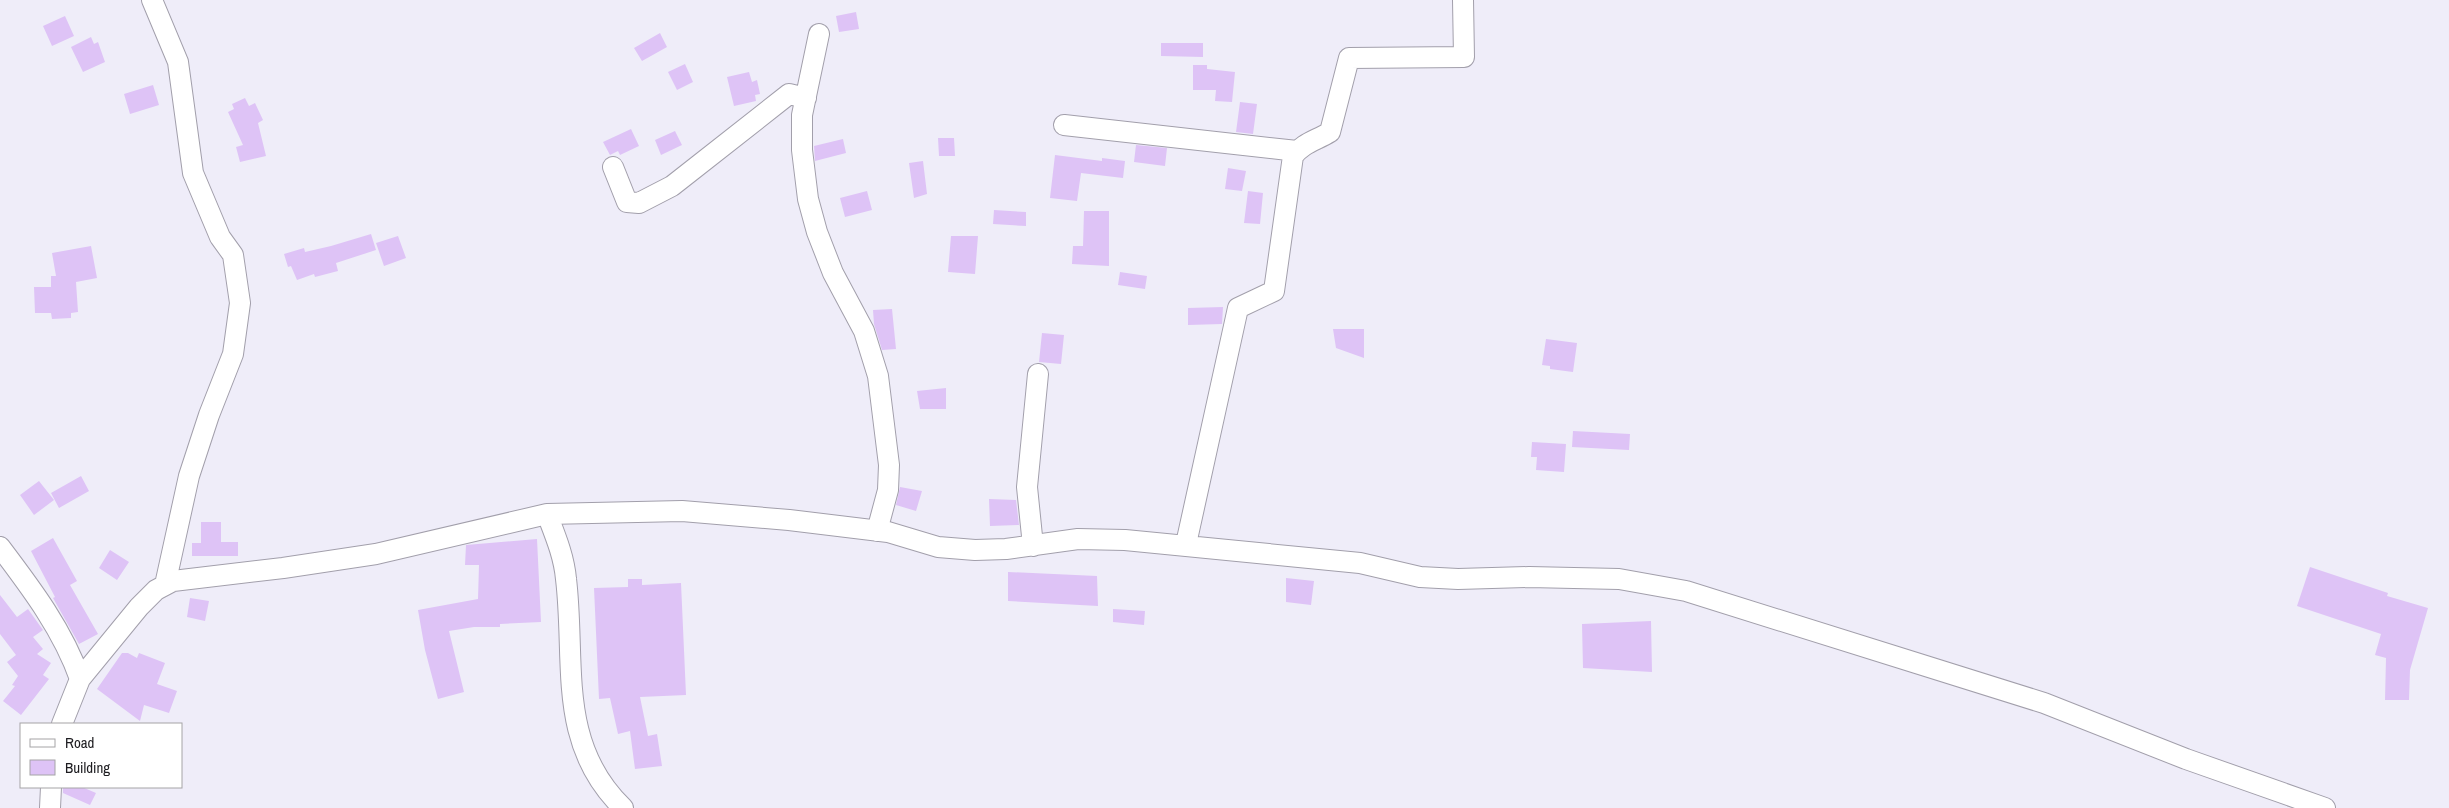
<svg xmlns="http://www.w3.org/2000/svg" width="2449" height="808" font-family="'Archivo Narrow',sans-serif">
<style>
.building{fill:#dec3f6}
.lines{fill:none;stroke-linecap:round;stroke-linejoin:round}
.minor-casing{stroke:#a29fab;stroke-width:22}
.minor{stroke:#fff;stroke-width:20}
</style>
<rect width="100%" height="100%" fill="#efedf9"/>
<path class="building" d="M 856,12 L 859,29 L 839,32 L 836,16 Z
M 65,16 L 74,36 L 52,46 L 43,26 Z
M 660,33 L 667,47 L 642,61 L 634,48 Z
M 91,37 L 94,44 L 98,42 L 105,62 L 83,72 L 71,47 Z
M 1161,43 L 1203,43 L 1203,57 L 1161,56 Z
M 685,64 L 693,82 L 677,90 L 668,72 Z
M 1193,65 L 1207,65 L 1207,69 L 1235,72 L 1232,102 L 1215,101 L 1216,90 L 1193,90 Z
M 749,72 L 752,82 L 757,80 L 760,94 L 755,95 L 756,101 L 734,106 L 727,77 Z
M 153,85 L 159,105 L 130,114 L 124,94 Z
M 245,98 L 249,106 L 255,103 L 263,120 L 258,123 L 266,156 L 240,162 L 236,147 L 243,145 L 228,112 L 234,109 L 232,104 Z
M 1240,102 L 1257,104 L 1253,134 L 1236,132 Z
M 631,129 L 639,146 L 620,155 L 618,151 L 610,155 L 603,142 Z
M 675,131 L 682,145 L 661,155 L 655,140 Z
M 938,138 L 954,138 L 955,156 L 939,156 Z
M 843,139 L 846,153 L 815,161 L 814,146 Z
M 1136,145 L 1167,148 L 1165,166 L 1134,162 Z
M 1055,155 L 1102,161 L 1102,158 L 1125,161 L 1123,178 L 1081,173 L 1077,201 L 1050,198 Z
M 923,161 L 927,194 L 914,198 L 909,163 Z
M 1228,168 L 1246,171 L 1242,191 L 1225,189 Z
M 867,191 L 872,210 L 845,217 L 840,198 Z
M 1248,191 L 1263,193 L 1260,224 L 1244,223 Z
M 994,210 L 1026,212 L 1026,226 L 993,224 Z
M 1084,211 L 1109,211 L 1109,266 L 1072,264 L 1073,246 L 1083,246 Z
M 371,234 L 376,250 L 336,263 L 338,271 L 315,277 L 314,274 L 297,280 L 291,266 L 288,267 L 284,254 L 304,248 L 305,252 L 331,246 Z
M 398,236 L 406,258 L 384,266 L 376,243 Z
M 951,236 L 978,236 L 975,274 L 948,272 Z
M 91,246 L 97,278 L 76,282 L 78,312 L 71,313 L 71,318 L 52,319 L 51,313 L 35,313 L 34,287 L 51,287 L 51,276 L 56,276 L 52,253 Z
M 1120,272 L 1147,276 L 1145,289 L 1118,285 Z
M 1223,307 L 1222,324 L 1188,325 L 1188,308 Z
M 892,309 L 896,349 L 882,350 L 874,324 L 873,310 Z
M 1333,329 L 1364,329 L 1364,358 L 1336,348 Z
M 1042,333 L 1064,335 L 1061,364 L 1039,362 Z
M 1546,339 L 1577,343 L 1573,372 L 1550,369 L 1550,366 L 1542,365 Z
M 946,388 L 946,409 L 920,409 L 917,391 Z
M 1573,431 L 1630,434 L 1629,450 L 1572,447 Z
M 1532,442 L 1566,444 L 1564,472 L 1536,470 L 1537,457 L 1531,457 Z
M 81,476 L 89,491 L 59,508 L 51,493 Z
M 39,481 L 54,500 L 34,515 L 20,495 Z
M 900,487 L 922,491 L 916,511 L 896,505 Z
M 989,499 L 1016,500 L 1019,525 L 990,526 Z
M 201,522 L 221,522 L 221,542 L 238,542 L 238,556 L 192,556 L 192,543 L 201,543 Z
M 53,538 L 77,581 L 70,585 L 98,634 L 79,644 L 53,598 L 55,597 L 31,551 Z
M 537,539 L 541,622 L 500,624 L 500,627 L 474,627 L 449,631 L 464,692 L 438,699 L 425,650 L 418,610 L 478,599 L 479,565 L 465,565 L 466,545 Z
M 110,550 L 129,562 L 117,580 L 99,568 Z
M 2310,567 L 2388,593 L 2387,596 L 2428,608 L 2410,670 L 2409,700 L 2385,700 L 2386,658 L 2375,655 L 2381,634 L 2297,606 Z
M 1008,572 L 1097,576 L 1098,606 L 1008,601 Z
M 1286,578 L 1314,581 L 1311,605 L 1286,602 Z
M 628,579 L 642,579 L 642,585 L 681,583 L 686,695 L 640,697 L 648,736 L 657,734 L 662,766 L 635,769 L 630,731 L 618,734 L 610,698 L 599,699 L 594,588 L 628,587 Z
M 0,595 L 17,617 L 28,609 L 43,630 L 33,637 L 43,649 L 37,654 L 51,663 L 43,675 L 49,679 L 21,715 L 3,701 L 15,686 L 12,685 L 18,676 L 7,662 L 16,655 L 0,634 Z
M 190,598 L 209,601 L 205,621 L 187,617 Z
M 1113,609 L 1145,611 L 1144,625 L 1113,622 Z
M 1651,621 L 1652,672 L 1583,668 L 1582,624 Z
M 122,653 L 128,653 L 137,658 L 139,653 L 165,663 L 157,684 L 177,691 L 169,713 L 144,705 L 140,721 L 97,689 Z
M 63,787 L 82,787 L 96,793 L 90,805 L 63,793 Z"/>
<g class="lines">
<defs>
<path id="minor" d="M 152,0 L 178,62 L 193,173 L 220,237 L 233,255 L 240,303 L 233,354 L 209,415 L 189,476 L 165,585
M 819,34 L 802,115 L 802,150 L 808,199 L 817,232 L 833,273 L 864,331 L 878,376 L 889,465 L 888,490 L 877,531
M 1064,125 L 1297,151
M 613,167 L 627,202 L 639,203 L 672,186 L 789,94 L 806,98
M 547,514 C 555,535 564,556 566,579 C 576,662 556,743 623,808
M 1186,544 L 1238,308 L 1274,291 L 1293,156 C 1303,143 1315,141 1330,132 L 1349,58 L 1464,57 L 1463,0
M 1033,546 L 1027,487 L 1038,374
M 0,547 C 31,588 63,630 80,679 L 62,724
M 80,679 L 139,607 L 156,590 L 173,581 L 283,568 L 376,554 L 547,514 L 682,511 L 789,520 L 888,532 L 938,547 L 975,550 L 1006,549 L 1078,539 L 1125,540 L 1360,563 L 1420,577 L 1458,579 L 1529,577 L 1619,579 L 1686,591 L 2044,703 L 2186,759 L 2325,808
M 50,808 L 51,787"/>
</defs>
<use href="#minor" class="minor-casing"/>
<use href="#minor" class="minor"/>
</g>
<rect x="20" y="723" width="162" height="65" fill="#ffffff" stroke="#a5a4a6"/>
<rect x="30" y="739" width="25" height="8" fill="#ffffff" stroke="#a5a4a6"/>
<text x="65" y="748" font-size="15" fill="#1d1c20">Road</text>
<rect x="30" y="760" width="25" height="15" fill="#dec3f6" stroke="#a5a4a6"/>
<text x="65" y="773" font-size="15" fill="#1d1c20">Building</text>
</svg>
